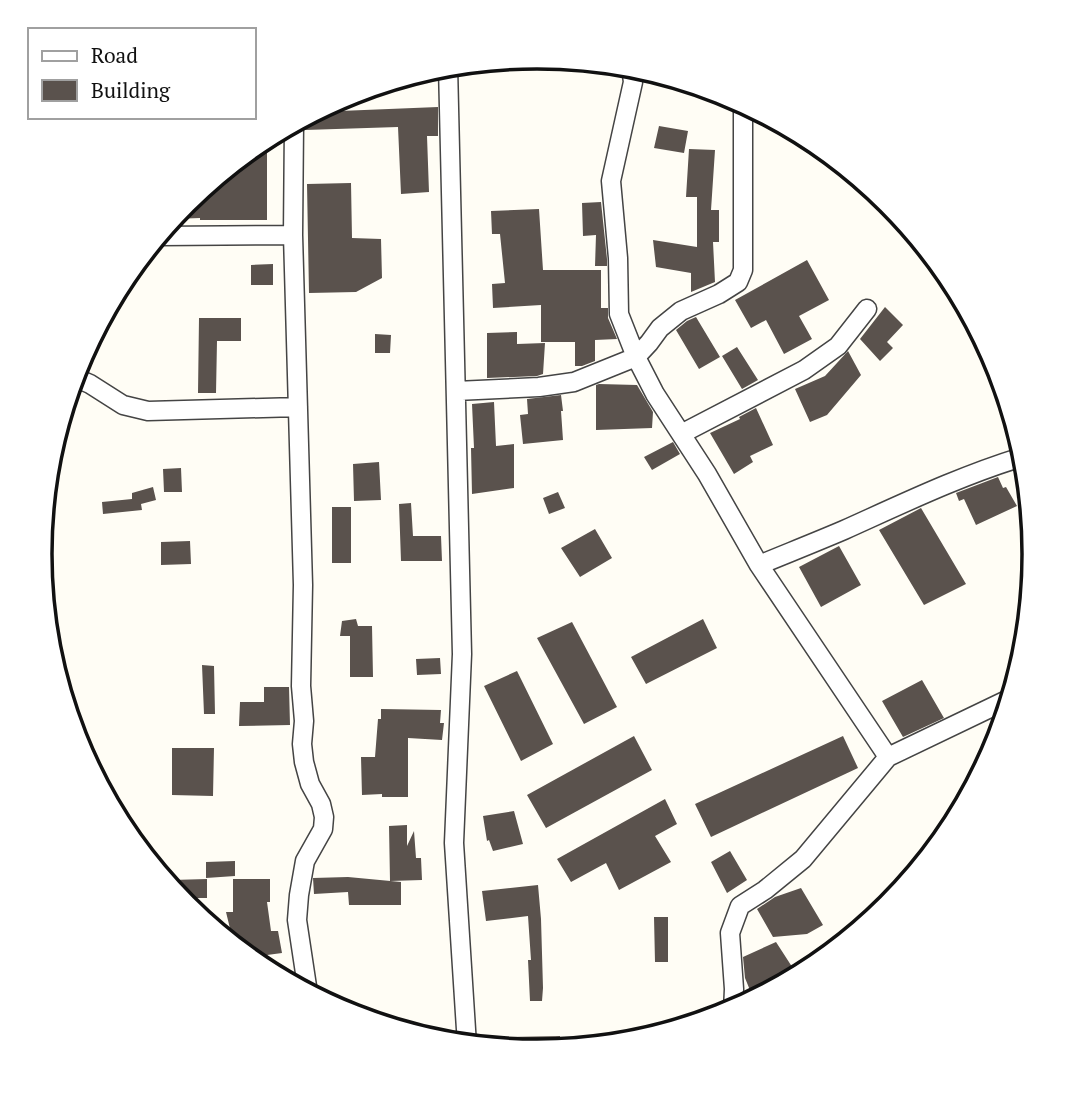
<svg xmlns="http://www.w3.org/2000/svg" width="1075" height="1109" font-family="'PT Serif',serif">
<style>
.building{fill:#5a524d}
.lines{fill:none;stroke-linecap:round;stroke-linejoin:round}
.minor-casing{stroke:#444;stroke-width:21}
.minor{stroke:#fff;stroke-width:18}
.rim{fill:none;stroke:#111;stroke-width:3.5}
</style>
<rect width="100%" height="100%" fill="#fffdf5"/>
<path class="building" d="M 438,107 L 438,136 L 427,136 L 429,192 L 401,194 L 398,127 L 305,130 L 304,118 L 315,112 Z
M 659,126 L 688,131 L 684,153 L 654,148 Z
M 689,149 L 715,150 L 711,210 L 719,210 L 719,242 L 713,242 L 715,282 L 691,292 L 691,273 L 656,267 L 653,240 L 697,247 L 697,197 L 686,197 Z
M 250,150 L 267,150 L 267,220 L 200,220 L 200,218 L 173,219 L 186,203 Z
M 351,183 L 352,238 L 381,239 L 382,278 L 356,292 L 309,293 L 307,184 Z
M 601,202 L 607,259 L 607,266 L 595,266 L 596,235 L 583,236 L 582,203 Z
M 539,209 L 543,270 L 601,270 L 601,308 L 608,308 L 608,318 L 617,339 L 595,340 L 595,361 L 582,366 L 575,366 L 575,342 L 541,342 L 541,305 L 493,308 L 492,284 L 505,283 L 500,234 L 492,234 L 491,211 Z
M 807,260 L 829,300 L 799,316 L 812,339 L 784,354 L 766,320 L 751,328 L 735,300 Z
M 273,264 L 273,285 L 251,285 L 251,265 Z
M 885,307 L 903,325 L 887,342 L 893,348 L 880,361 L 860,339 Z
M 696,317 L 720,357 L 699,369 L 676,330 L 687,321 Z
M 199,318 L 241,318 L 241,341 L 217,341 L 216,393 L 198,393 Z
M 517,332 L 517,344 L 545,343 L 543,374 L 537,376 L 487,378 L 487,333 Z
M 375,334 L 391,335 L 390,353 L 375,353 Z
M 737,347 L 758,380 L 742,389 L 722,356 Z
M 848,351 L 861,375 L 827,415 L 810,422 L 795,389 L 825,376 Z
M 599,384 L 637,385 L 653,412 L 652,428 L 596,430 L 596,385 Z
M 561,395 L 563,411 L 561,411 L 563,440 L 523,444 L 520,415 L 528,414 L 527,399 Z
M 494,402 L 496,446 L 514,444 L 514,488 L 472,494 L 471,448 L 474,448 L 472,404 Z
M 756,408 L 773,445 L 750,456 L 753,462 L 734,474 L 710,433 L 740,419 L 739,417 Z
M 673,442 L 680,454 L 652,470 L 644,457 Z
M 379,462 L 381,500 L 354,501 L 353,464 Z
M 181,468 L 182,492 L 164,492 L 163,469 Z
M 998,477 L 1003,488 L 1006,487 L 1017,506 L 976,525 L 964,499 L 959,501 L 956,493 Z
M 153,487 L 156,500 L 141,504 L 142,510 L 103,514 L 102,502 L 132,499 L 132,493 Z
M 558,492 L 565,508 L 549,514 L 543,498 Z
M 411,503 L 413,536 L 441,536 L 442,561 L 401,561 L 399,504 Z
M 332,507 L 351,507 L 351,563 L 332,563 Z
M 921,508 L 966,584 L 924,605 L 879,530 Z
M 595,529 L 612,558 L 580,577 L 561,548 Z
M 190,541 L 191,564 L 161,565 L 161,542 Z
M 839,546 L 861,585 L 821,607 L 799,567 Z
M 356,619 L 358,626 L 372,626 L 373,677 L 350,677 L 350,636 L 340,636 L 342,621 Z
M 703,619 L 717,648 L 646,684 L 631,657 Z
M 572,622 L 617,707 L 584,724 L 537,638 Z
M 440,658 L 441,674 L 417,675 L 416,659 Z
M 202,665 L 214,666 L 215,714 L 204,714 Z
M 517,671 L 553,744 L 521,761 L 484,686 Z
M 922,680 L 944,718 L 903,737 L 882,701 Z
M 264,687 L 289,687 L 290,725 L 239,726 L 240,702 L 264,702 Z
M 381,709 L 441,710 L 440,723 L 444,723 L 442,740 L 408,738 L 408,797 L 382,797 L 382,794 L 362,795 L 361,757 L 375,757 L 378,719 L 381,719 Z
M 634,736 L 652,770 L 546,828 L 527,795 Z
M 843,736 L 858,768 L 711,837 L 695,804 Z
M 172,748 L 214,748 L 213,796 L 172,795 Z
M 665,799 L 677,824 L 655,836 L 671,862 L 619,890 L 606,863 L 571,882 L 557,859 Z
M 514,811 L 523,844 L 493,851 L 489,840 L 487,841 L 483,816 Z
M 407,825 L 407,846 L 414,831 L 416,858 L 421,858 L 422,880 L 390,881 L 389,826 Z
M 730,851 L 747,880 L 727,893 L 711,862 Z
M 235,861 L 235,876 L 206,878 L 206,862 Z
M 348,877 L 401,882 L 401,905 L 349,905 L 348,892 L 314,894 L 313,878 Z
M 207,879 L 207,898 L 180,898 L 173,890 L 172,880 Z
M 233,879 L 270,879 L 270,902 L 267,902 L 271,931 L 278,931 L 282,953 L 253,957 L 252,951 L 244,953 L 234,945 L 226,912 L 233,912 Z
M 538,885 L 541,919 L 543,988 L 542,1001 L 530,1001 L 528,960 L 531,960 L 528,916 L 486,921 L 482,891 Z
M 801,888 L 823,925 L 807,934 L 773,937 L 757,909 L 775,897 Z
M 654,917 L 668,917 L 668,962 L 655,962 Z
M 776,942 L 798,976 L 754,1000 L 745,978 L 743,957 Z
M 560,1036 L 560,1050 L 537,1052 L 502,1048 L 502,1037 Z"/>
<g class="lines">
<defs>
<path id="minor" d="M 448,66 L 462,654 L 454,843 L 467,1045
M 631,67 L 633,82 L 611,181 L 618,258 L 619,314 L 636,357 L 655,394 L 707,474 L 759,565 L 888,757
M 294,123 L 293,235 L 303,585 L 301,686 L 304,721 L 302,744 L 304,762 L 310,784 L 321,804 L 324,817 L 323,829 L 305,861 L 299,895 L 297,920 L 308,993
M 159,236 L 293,235
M 74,377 L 90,384 L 123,405 L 148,411 L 298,407
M 456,391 L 539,387 L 574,382 L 636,357 L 649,343 L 660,328 L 681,311 L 719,294 L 738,282 L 743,270 L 743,103
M 681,434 L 804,370 L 838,346 L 867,309
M 759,565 C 788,553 816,542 844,530 C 904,503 962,475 1025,456
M 733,1011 L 734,989 L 730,933 L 740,906 L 765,890 L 803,859 L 888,757 L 1011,698"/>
</defs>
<use href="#minor" class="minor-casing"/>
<use href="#minor" class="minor"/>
</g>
<path d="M0 0H1075V1109H0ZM52 554a485 485 0 1 1 970 0a485 485 0 1 1-970 0Z" fill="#fff" fill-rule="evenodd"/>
<path class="rim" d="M52 554a485 485 0 1 1 970 0a485 485 0 1 1-970 0Z"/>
<rect x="28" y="28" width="228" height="91" fill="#ffffff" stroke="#a0a0a0" stroke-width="2"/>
<rect x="42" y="51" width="35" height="10" fill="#ffffff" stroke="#a0a0a0" stroke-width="2"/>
<text x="91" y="63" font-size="21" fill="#111111">Road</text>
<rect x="42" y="80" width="35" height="21" fill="#5a524d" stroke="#a0a0a0" stroke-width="2"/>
<text x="91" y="98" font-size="21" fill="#111111">Building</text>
</svg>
